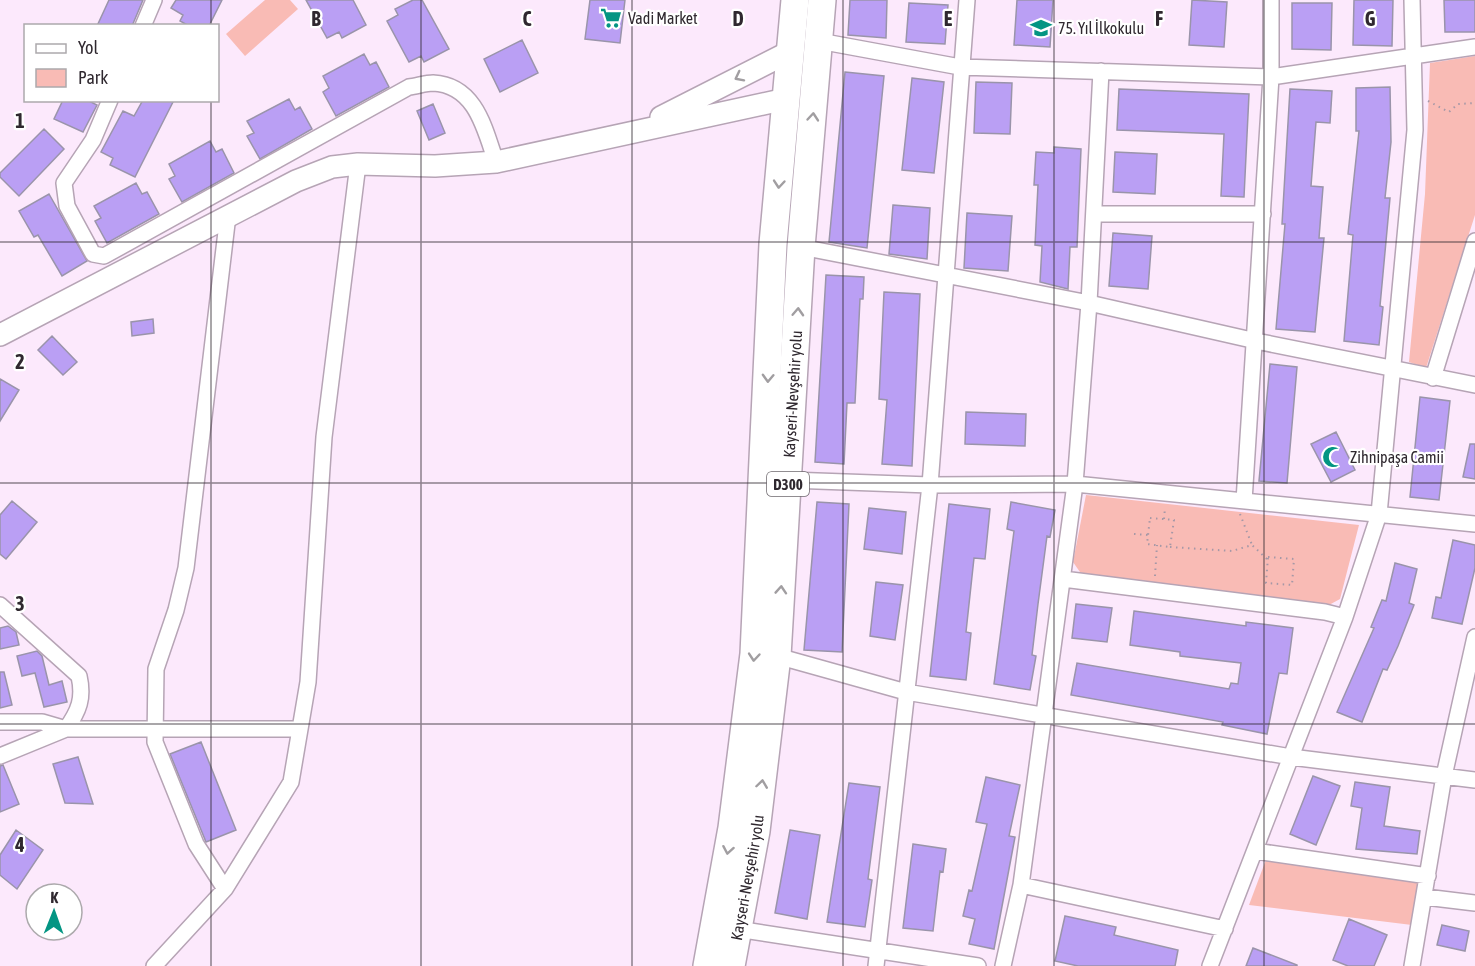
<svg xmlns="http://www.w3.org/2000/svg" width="1475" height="966" font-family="'Asap Condensed',sans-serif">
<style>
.green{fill:#f9bbb5}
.building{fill:#ba9ff4;stroke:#9a94aa;stroke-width:1.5}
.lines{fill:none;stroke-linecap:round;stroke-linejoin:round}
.street-casing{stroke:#b6a4b5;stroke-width:18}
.secondary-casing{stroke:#b6a4b5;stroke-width:24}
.highway-casing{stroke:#b6a4b5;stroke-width:30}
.path{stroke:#a698a6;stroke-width:2;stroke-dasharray:1.5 4.5;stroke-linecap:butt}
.street{stroke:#fff;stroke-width:15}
.secondary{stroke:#fff;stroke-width:21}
.highway{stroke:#fff;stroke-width:27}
.oneway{stroke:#a19ea1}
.grid{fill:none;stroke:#2f282f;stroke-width:1.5;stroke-opacity:0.55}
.labels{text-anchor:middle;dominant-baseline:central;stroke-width:4.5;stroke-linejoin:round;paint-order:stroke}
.shield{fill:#fff;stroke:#6d686d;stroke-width:1.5}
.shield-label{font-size:15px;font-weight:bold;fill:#2f282f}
.poi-label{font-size:16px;fill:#2f282f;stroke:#fff;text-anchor:start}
.street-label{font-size:16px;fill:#2f282f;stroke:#fff}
.grid-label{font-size:20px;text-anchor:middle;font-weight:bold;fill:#2f282f;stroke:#fff;stroke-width:4.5;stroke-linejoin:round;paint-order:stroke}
</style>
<rect width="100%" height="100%" fill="#fce9fc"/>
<path class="green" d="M 265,0 L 290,0 L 298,9 L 245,56 L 226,34 Z
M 1475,56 L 1475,215 L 1426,368 L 1409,362 L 1425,194 L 1430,63 Z
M 1086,495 L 1359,525 L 1340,599 L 1329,605 L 1082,575 L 1073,562 Z
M 1267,857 L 1421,879 L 1412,925 L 1249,905 Z"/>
<path class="building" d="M 109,0 L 143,0 L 132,26 L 97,26 Z
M 176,0 L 222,0 L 209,26 L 189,26 L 180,21 L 183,15 L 171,8 Z
M 306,0 L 353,0 L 366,25 L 342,38 L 339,32 L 327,38 Z
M 413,0 L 422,0 L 449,49 L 424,62 L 421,56 L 409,62 L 387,21 L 398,15 L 395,9 Z
M 590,0 L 625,0 L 620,43 L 585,39 Z
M 850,0 L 887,0 L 886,38 L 848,35 Z
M 1017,0 L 1053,0 L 1050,47 L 1014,45 Z
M 1192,0 L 1227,2 L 1224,47 L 1189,45 Z
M 1354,0 L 1393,0 L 1392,46 L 1353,45 Z
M 1444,0 L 1475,0 L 1475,32 L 1445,32 Z
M 909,3 L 948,5 L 945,44 L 906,42 Z
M 1292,3 L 1332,3 L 1331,50 L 1292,49 Z
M 522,40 L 538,73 L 500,92 L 484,59 Z
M 364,54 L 370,65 L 376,62 L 389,87 L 336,116 L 323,92 L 329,88 L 323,76 Z
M 845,72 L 884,76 L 867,248 L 829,242 Z
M 912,78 L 944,82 L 934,173 L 902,170 Z
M 976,82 L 1012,83 L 1010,134 L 974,133 Z
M 1390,87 L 1391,142 L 1385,198 L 1390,198 L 1380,306 L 1383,307 L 1379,345 L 1344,341 L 1353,235 L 1348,234 L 1359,131 L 1356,131 L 1356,88 Z
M 1119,89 L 1249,94 L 1244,197 L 1221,196 L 1224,134 L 1117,130 Z
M 1290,89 L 1332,91 L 1330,123 L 1316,122 L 1311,186 L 1323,187 L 1319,238 L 1324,238 L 1315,332 L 1276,329 L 1285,224 L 1282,224 Z
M 289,99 L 295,110 L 300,107 L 312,129 L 260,159 L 247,136 L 254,133 L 247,121 Z
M 63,100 L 87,100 L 97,105 L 83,132 L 54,119 Z
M 143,100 L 174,100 L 135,177 L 110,165 L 113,158 L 101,152 L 123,111 L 134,116 Z
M 433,104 L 445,133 L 429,140 L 417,111 Z
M 44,129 L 64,149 L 19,196 L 0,177 L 0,173 Z
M 210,141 L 216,152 L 222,149 L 234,173 L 182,202 L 169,179 L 175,176 L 169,164 Z
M 1054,147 L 1081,149 L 1077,247 L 1070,247 L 1068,289 L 1040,282 L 1042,246 L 1035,245 L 1038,185 L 1034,185 L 1036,152 L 1054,153 Z
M 1115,152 L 1157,154 L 1155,194 L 1113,192 Z
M 136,183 L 142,194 L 147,192 L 159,214 L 107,243 L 95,221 L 101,218 L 94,206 Z
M 49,194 L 87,261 L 62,276 L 38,235 L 34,237 L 19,211 Z
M 893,205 L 930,208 L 927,259 L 889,254 Z
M 967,213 L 1012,216 L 1008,271 L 964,268 Z
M 1113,233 L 1152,236 L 1148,289 L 1109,286 Z
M 826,275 L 864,277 L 863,299 L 860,299 L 855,403 L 847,403 L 844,464 L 815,462 Z
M 884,292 L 920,294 L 912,466 L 882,464 L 887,400 L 879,399 Z
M 153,319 L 154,333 L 132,336 L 131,322 Z
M 52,336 L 77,362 L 63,375 L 38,350 Z
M 1270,364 L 1297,367 L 1287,483 L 1259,481 Z
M 0,379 L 19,390 L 0,421 Z
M 1420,397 L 1450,401 L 1439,500 L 1410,497 Z
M 966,412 L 1026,414 L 1025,446 L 965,444 Z
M 1336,432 L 1355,470 L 1331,482 L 1311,444 Z
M 1470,444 L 1475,444 L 1475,479 L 1463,477 Z
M 12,501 L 37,522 L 6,559 L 0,554 L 0,515 Z
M 817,502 L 849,504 L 842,652 L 804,650 Z
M 1011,502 L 1055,510 L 1050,537 L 1047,536 L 1038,604 L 1032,655 L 1036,656 L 1030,690 L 994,684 L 1014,531 L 1007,529 Z
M 949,504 L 990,509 L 985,559 L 974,558 L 966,632 L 971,633 L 966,680 L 930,676 Z
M 869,508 L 906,512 L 902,554 L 864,549 Z
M 1453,540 L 1475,545 L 1475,568 L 1462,624 L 1432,618 L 1436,597 L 1441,598 Z
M 1395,563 L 1417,569 L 1409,603 L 1414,605 L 1398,646 L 1387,670 L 1383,669 L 1362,722 L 1337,712 L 1374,628 L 1371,627 L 1382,600 L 1386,601 Z
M 876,582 L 903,585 L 895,640 L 870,636 Z
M 1076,604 L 1112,608 L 1107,642 L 1072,638 Z
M 1134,611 L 1246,626 L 1246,622 L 1293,628 L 1287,674 L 1279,673 L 1267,734 L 1222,725 L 1223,722 L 1071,695 L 1077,663 L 1229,689 L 1231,683 L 1238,684 L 1241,663 L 1180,656 L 1180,652 L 1130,645 Z
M 8,626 L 16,632 L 19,645 L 0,649 L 0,628 Z
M 37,651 L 42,656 L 49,685 L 62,681 L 67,702 L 44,707 L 35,673 L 22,676 L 17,656 Z
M 0,672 L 4,672 L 12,705 L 0,708 Z
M 201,742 L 236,830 L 206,842 L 170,754 Z
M 78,757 L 93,804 L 65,803 L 53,764 Z
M 3,765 L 19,804 L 0,812 L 0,766 Z
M 1313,776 L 1340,786 L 1316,845 L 1290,834 Z
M 986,777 L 1020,785 L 1009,836 L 1015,837 L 994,949 L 969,944 L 975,919 L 963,916 L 969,890 L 972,891 L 987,824 L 976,822 Z
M 1355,782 L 1390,787 L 1384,826 L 1420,831 L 1417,854 L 1356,849 L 1362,808 L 1351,806 Z
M 849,783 L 880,787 L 868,879 L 872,880 L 865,927 L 827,922 Z
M 16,830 L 43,850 L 17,889 L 0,875 L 0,855 Z
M 790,830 L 820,835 L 807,919 L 775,913 Z
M 913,844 L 946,849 L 943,872 L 940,871 L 933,931 L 903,928 Z
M 1065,916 L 1116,927 L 1114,935 L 1178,950 L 1175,966 L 1078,966 L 1055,961 Z
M 1349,919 L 1387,935 L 1374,966 L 1348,966 L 1333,960 Z
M 1442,925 L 1469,931 L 1465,951 L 1437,945 Z
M 1253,948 L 1297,965 L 1297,966 L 1246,966 Z"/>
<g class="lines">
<defs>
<path id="street" d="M 143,26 L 154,0
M 819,41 L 960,67 L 1271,77 L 1475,47
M 110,100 L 93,140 L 64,183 L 67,206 L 93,254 L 104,256 L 409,87 C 417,86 426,83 433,83 C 476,85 485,130 496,162
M 1094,214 L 1263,214
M 801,247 L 1089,303 L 1256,341 L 1475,385
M 1433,378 L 1475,241
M 789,480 L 930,485 L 1075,484 L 1475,524
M 1244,501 L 1271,77 L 1271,0
M 1063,579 L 1325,612 L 1345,617
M 0,605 L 79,676 C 84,698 79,711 66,729 L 42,722 L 0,722
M 777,656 L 906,692 L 1291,757 L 1475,780
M 0,756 L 66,729 L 300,729
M 1255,851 L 1428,876
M 1021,885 L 1225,929
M 225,889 L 196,844 L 155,742 L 156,669 L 176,610 L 186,568 L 228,215
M 1425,897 L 1475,903
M 737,929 L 978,966
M 154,966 L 225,889 L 291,782 L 308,682 L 324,437 L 358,164
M 876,966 L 930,485 L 967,0
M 1003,966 L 1021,885 L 1075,484 L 1089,303 L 1101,71
M 1210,966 L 1345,617 L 1379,514 L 1415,130 L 1412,0
M 1412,966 L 1444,776 L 1475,637"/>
<path id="secondary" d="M 661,117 L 791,51
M 0,335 L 296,181 L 332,167 L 358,164 L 435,166 L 496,162 L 786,99"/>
<g id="highway">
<path d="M 707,966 L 732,828 L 754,654 L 773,244 L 795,0"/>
<path id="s1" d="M 731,966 L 756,831 L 777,656 L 801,247 L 822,0"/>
</g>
</defs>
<use href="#street" class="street-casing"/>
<use href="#secondary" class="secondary-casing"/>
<use href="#highway" class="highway-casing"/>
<path class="path" d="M 1428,101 L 1449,112 L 1458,104 L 1475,103
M 1240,514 L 1252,545
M 1150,518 L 1174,520 L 1170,547 L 1147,544 Z
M 1164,519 L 1165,508
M 1134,534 L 1148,535
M 1170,547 L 1232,551 L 1252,545 L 1268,560
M 1268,557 L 1294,559 L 1292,585 L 1266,583 Z
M 1155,576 L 1157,545"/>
<use href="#street" class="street"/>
<use href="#secondary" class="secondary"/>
<use href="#highway" class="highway"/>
</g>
<defs><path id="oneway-chevron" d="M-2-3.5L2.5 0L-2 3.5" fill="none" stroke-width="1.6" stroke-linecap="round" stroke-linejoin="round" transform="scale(1.5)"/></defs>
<g class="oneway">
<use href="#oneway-chevron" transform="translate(739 77) rotate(153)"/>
<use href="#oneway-chevron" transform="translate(813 117) rotate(-85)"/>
<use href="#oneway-chevron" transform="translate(779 184) rotate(95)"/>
<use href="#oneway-chevron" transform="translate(798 312) rotate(-87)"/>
<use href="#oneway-chevron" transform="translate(768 378) rotate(92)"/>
<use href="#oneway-chevron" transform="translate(781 590) rotate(-86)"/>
<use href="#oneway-chevron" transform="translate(754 657) rotate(95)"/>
<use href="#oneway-chevron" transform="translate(762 784) rotate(-82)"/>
<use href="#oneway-chevron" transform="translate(728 850) rotate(100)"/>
</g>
<path class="grid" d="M 211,0 L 211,26M 421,0 L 421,966M 632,0 L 632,966M 843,0 L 843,966M 1054,0 L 1054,966M 1264,0 L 1264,966M 211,100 L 211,966M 0,242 L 1475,242M 0,483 L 1475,483M 0,724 L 1475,724"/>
<defs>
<symbol id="supermarket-bare" viewBox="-9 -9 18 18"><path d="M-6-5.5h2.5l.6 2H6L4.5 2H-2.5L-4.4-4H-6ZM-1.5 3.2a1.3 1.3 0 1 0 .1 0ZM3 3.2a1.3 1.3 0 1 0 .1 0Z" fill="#039583" stroke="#fff" stroke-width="2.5" paint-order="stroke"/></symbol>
<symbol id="school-bare" viewBox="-9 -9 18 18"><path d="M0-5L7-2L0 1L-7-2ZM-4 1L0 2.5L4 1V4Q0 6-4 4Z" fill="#039583" stroke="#fff" stroke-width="2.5" paint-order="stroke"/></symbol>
<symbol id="mosque-bare" viewBox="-9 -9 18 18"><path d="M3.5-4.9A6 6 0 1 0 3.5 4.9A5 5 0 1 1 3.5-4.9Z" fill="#039583" stroke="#fff" stroke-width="2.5" paint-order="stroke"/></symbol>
</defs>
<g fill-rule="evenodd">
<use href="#supermarket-bare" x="596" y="3" width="30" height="30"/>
<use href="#school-bare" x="1026" y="13" width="30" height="30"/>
<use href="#mosque-bare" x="1318" y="442" width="30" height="30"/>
</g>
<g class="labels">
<rect class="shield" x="767" y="472" width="42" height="24" rx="4.5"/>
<g class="shield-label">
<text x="788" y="484">D300</text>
</g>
<g class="poi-label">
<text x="628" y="18">Vadi Market</text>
<text x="1058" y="28">75. Yıl İlkokulu</text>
<text x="1350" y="457">Zihnipaşa Camii</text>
</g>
<g class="street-label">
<text stroke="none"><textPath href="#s1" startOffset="576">Kayseri-Nevşehir yolu</textPath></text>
<text stroke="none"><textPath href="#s1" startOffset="90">Kayseri-Nevşehir yolu</textPath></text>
</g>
</g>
<g class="grid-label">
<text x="316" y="26">B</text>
<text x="527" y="26">C</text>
<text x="738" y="26">D</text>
<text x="948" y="26">E</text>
<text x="1159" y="26">F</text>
<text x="1370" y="26">G</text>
<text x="20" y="128">1</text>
<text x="20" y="369">2</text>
<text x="20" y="611">3</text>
<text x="20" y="852">4</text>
</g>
<rect x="24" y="24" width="195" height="78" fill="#ffffff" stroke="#aca9ac" stroke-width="1.5"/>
<rect x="36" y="44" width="30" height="9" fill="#ffffff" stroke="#aca9ac" stroke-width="1.5"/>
<text x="78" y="54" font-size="18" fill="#2f282f">Yol</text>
<rect x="36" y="69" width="30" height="18" fill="#f9bbb5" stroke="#aca9ac" stroke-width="1.5"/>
<text x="78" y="84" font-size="18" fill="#2f282f">Park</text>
<g transform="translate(54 912) rotate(1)"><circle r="28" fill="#ffffff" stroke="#aca9ac" stroke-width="1.5"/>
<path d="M0-4.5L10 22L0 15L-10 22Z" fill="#039583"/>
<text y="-9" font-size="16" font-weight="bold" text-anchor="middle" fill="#2f282f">K</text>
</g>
</svg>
